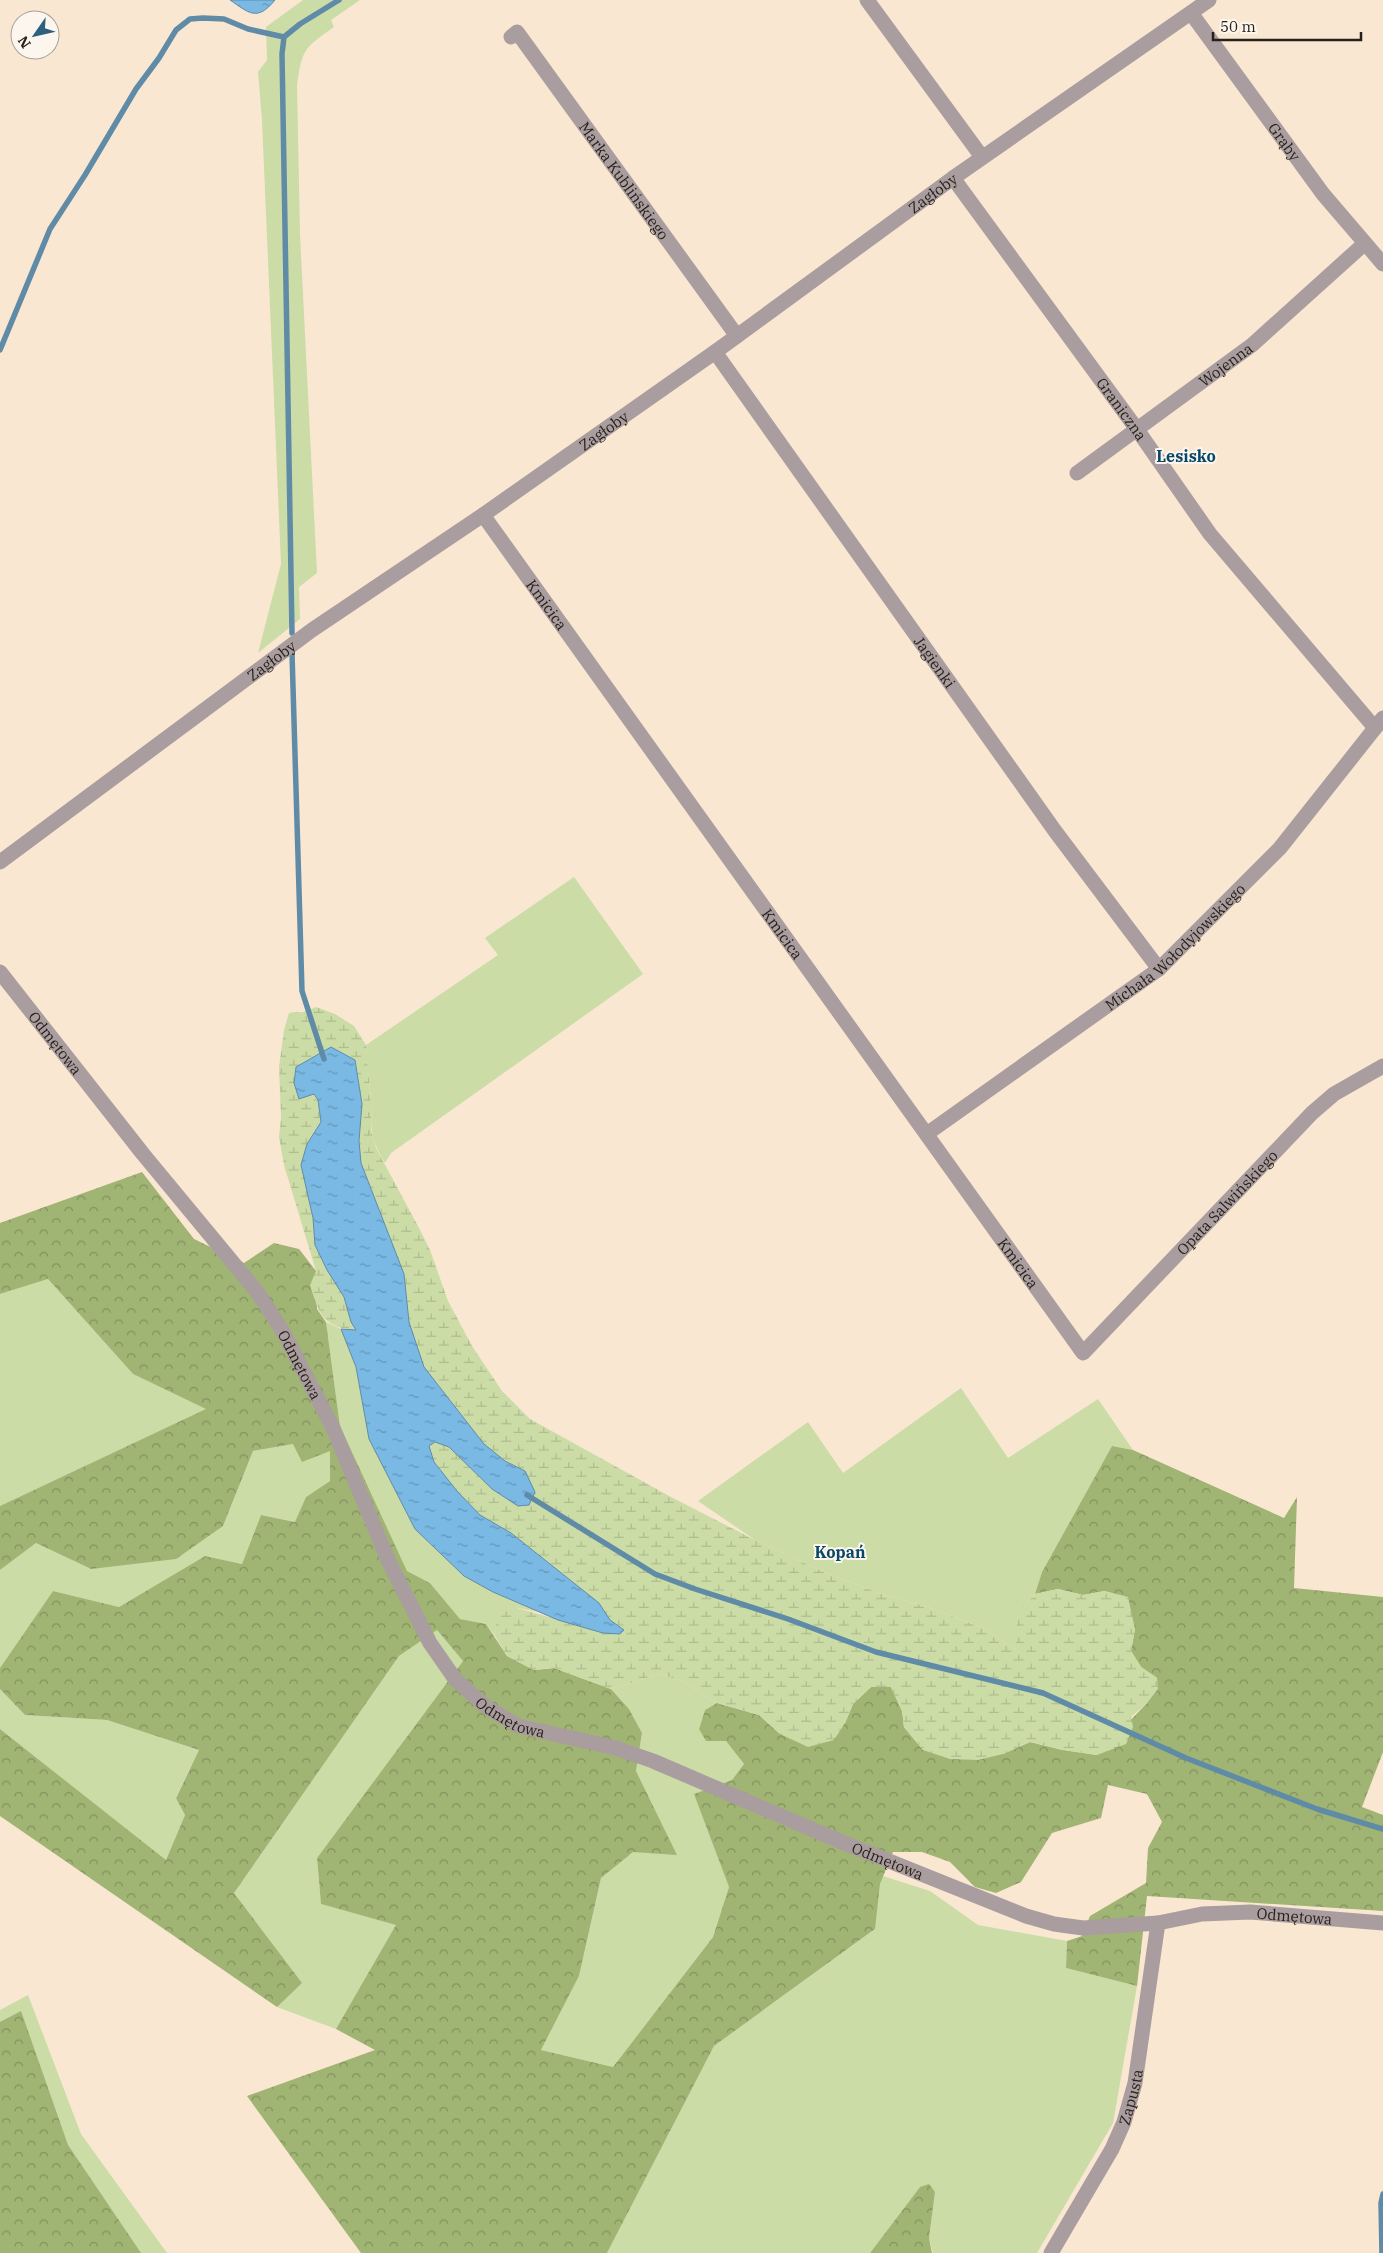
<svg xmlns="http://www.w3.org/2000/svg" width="1383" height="2253" font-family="'IBM Plex Serif',serif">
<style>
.green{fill:#cbdca6}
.forest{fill:url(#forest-crowns)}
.wetland{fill:url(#wetland-marsh)}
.water{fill:url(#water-ripples);stroke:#608ba7}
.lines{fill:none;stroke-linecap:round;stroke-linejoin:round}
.stream{stroke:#608ba7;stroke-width:5.5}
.minor{stroke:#aa9d9f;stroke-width:15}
.labels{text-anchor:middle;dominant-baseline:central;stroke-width:4;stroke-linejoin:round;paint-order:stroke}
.street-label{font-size:15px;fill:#272119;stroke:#fdf6ee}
.neighbourhood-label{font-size:16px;font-weight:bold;fill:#094768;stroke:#fdf6ee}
</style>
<defs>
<pattern id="forest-crowns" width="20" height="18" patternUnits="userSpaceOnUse" patternTransform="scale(1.25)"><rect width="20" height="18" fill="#a0b473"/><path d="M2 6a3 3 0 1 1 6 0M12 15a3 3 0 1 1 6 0" fill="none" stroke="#82925e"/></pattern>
<pattern id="wetland-marsh" width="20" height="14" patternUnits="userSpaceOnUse" patternTransform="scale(1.25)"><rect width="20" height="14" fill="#cbdca6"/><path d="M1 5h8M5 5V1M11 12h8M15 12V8" fill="none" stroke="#aebc8e"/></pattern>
<pattern id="water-ripples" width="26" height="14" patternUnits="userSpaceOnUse" patternTransform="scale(1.25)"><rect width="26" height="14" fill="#79b9e4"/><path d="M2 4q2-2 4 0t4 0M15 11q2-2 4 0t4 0" fill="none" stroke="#6396b8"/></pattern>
</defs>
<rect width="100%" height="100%" fill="#f9e7d2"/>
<path class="green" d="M 303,0 L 360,0 L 331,20 L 334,27 C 304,48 302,49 297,86 L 300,234 L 317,573 L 299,587 L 300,619 L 258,653 L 281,564 L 262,120 L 258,72 L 267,60 L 266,27 Z
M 574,877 L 643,974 L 391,1153 L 385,1163 C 368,1134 372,1130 371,1099 C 369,1081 367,1063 366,1045 L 498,955 L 485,938 Z
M 48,1279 L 133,1374 L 207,1409 L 0,1506 L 0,1294 Z
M 326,1322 L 341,1329 L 356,1367 L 369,1439 L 415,1529 L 464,1576 L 493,1592 L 538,1612 L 513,1607 L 498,1615 L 495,1636 L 486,1624 L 460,1619 L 430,1583 L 407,1571 L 340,1426 Z
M 961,1388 L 1008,1458 L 1098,1399 L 1133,1450 L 1112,1446 L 1042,1572 L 1035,1594 L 1021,1610 L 1019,1652 L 985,1629 L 931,1608 L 882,1594 L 826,1573 L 755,1540 L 698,1501 L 808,1422 L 843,1473 Z
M 293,1444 L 330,1450 L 330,1481 L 306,1497 L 296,1522 L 261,1515 L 242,1564 L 205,1556 L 119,1607 L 53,1591 L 0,1668 L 0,1570 L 36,1543 L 91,1569 L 223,1526 L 253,1451 Z
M 437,1630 L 463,1661 L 317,1858 L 321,1904 L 397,1925 L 336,2029 L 277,2007 L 301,1982 L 234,1893 L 399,1656 Z
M 659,1674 L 680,1680 L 717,1703 L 705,1710 L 699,1729 L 726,1741 L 744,1764 L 732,1780 L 695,1794 L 729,1887 L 713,1937 L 613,2067 L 541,2050 L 579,1976 L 601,1878 L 633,1851 L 676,1854 L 636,1771 L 642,1733 L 629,1709 L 611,1689 Z
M 0,1689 L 25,1715 L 107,1720 L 199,1750 L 176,1797 L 185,1815 L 166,1860 L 0,1729 Z
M 883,1876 L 930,1891 L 978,1925 L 1067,1941 L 1066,1968 L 1137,1986 L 1113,2123 L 1037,2253 L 933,2253 L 929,2238 L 935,2192 L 920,2187 L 870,2253 L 607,2253 L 714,2046 L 874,1930 L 880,1884 Z
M 28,1995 L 81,2134 L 167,2253 L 0,2253 L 0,2010 Z"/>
<path class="forest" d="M 142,1172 L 194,1239 L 244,1263 L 274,1243 L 299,1249 L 316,1271 L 317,1309 L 326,1322 L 340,1426 L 407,1571 L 430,1583 L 460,1619 L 486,1624 L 507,1656 L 534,1670 L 554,1668 L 611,1689 L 629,1709 L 642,1733 L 636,1771 L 677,1855 L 633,1852 L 601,1878 L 579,1976 L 541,2050 L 613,2067 L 713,1937 L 729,1887 L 694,1794 L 732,1780 L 744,1764 L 726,1741 L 706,1741 L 699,1729 L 705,1710 L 717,1703 L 759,1715 L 780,1734 L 845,1723 L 853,1704 L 871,1687 L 891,1687 L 902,1711 L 904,1727 L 923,1750 L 1003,1754 L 1030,1742 L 1063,1750 L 1097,1755 L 1147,1703 L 1157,1678 L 1141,1667 L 1131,1651 L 1135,1629 L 1105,1591 L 1083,1595 L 1058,1589 L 1035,1594 L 1042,1572 L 1112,1446 L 1133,1450 L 1284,1518 L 1297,1497 L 1294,1588 L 1383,1597 L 1383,1752 L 1362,1807 L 1383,1815 L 1383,1911 L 1147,1896 L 1137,1986 L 1066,1968 L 1067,1941 L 1082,1936 L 1090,1916 L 1146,1883 L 1148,1848 L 1162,1822 L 1147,1794 L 1108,1785 L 1101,1818 L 1052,1833 L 1021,1882 L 996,1893 L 975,1887 L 950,1862 L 922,1852 L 893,1852 L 880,1884 L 875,1929 L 714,2046 L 607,2253 L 361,2253 L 247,2096 L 375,2050 L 336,2029 L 396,1925 L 321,1904 L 317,1858 L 463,1661 L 437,1630 L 399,1656 L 234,1893 L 302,1983 L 277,2007 L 0,1816 L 0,1729 L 166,1860 L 185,1815 L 176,1798 L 199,1750 L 107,1720 L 25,1715 L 0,1689 L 0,1668 L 53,1591 L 119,1607 L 205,1556 L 242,1564 L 261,1515 L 295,1522 L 306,1497 L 330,1481 L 330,1451 L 302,1462 L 293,1444 L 253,1451 L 223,1526 L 176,1559 L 91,1569 L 36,1543 L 0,1570 L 0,1506 L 206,1409 L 133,1374 L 48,1279 L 0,1294 L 0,1223 Z
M 21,2011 L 68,2145 L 141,2253 L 0,2253 L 0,2022 Z
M 929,2184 L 935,2192 L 929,2238 L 932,2253 L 870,2253 L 920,2187 Z"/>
<path class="wetland" d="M 316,1007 L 335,1014 L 354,1026 L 366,1045 L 371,1102 L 371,1130 L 376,1148 L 419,1228 L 430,1250 L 448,1301 L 472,1346 L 502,1391 L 530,1419 L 671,1497 L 755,1540 L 826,1573 L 882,1594 L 931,1608 L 985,1629 L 1019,1652 L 1014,1635 L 1021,1610 L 1035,1594 L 1058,1589 L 1083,1595 L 1105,1591 L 1128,1597 L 1135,1629 L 1131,1651 L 1141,1667 L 1157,1678 L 1158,1689 L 1147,1703 L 1131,1717 L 1133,1727 L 1126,1744 L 1097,1755 L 1063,1750 L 1030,1742 L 1003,1754 L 978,1760 L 950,1759 L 923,1750 L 904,1727 L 902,1711 L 891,1687 L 871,1687 L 853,1704 L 845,1723 L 834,1740 L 808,1747 L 780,1734 L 759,1715 L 717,1703 L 680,1680 L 659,1674 L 611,1689 L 554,1668 L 534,1670 L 507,1656 L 495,1636 L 497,1615 L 513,1607 L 578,1625 L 610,1620 L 599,1603 L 511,1533 L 480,1515 L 457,1491 L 434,1462 L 429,1446 L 435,1442 L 449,1447 L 492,1489 L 525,1471 L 505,1461 L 484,1444 L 424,1367 L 409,1322 L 404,1274 L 361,1163 L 359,1141 L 362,1104 L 355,1060 L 299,1098 L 313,1094 L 318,1100 L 321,1122 L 307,1144 L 301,1165 L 313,1218 L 315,1245 L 327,1270 L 344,1297 L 351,1322 L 357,1330 C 323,1328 319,1314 310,1285 L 316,1271 L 284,1165 L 279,1137 L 281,1118 L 279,1067 L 284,1030 L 289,1013 L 303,1012 Z"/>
<path class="water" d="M 230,0 L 275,0 C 257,22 249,13 230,0 Z
M 331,1047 L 355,1060 L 362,1104 L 359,1141 L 361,1163 L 404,1274 L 409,1322 L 424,1367 L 484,1444 L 505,1461 L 525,1471 L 535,1492 L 529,1505 L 518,1506 L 492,1489 L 449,1447 L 435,1442 L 429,1446 L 434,1462 L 457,1491 L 480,1515 L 511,1533 L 599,1603 L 610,1620 L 624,1630 L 620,1634 L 603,1633 L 558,1620 L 493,1592 L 464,1576 L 415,1529 L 369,1439 L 356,1367 L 341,1329 L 356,1330 L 351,1322 L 344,1297 L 327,1270 L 315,1245 L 313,1218 L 301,1165 L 307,1144 L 321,1122 L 318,1100 L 314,1094 L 299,1099 L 294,1083 L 296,1067 Z"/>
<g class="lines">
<path class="stream" d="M 0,350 L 50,229 L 85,175 L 136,89 L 159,58 L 176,30 L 190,19 L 203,18 L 224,19 L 248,29 L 284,37
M 292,633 L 282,54 L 284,37 L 300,24 L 339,0
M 292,653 L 302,991 L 324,1059
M 527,1495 L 655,1574 L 695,1589 L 788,1619 L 876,1652 L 1043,1693 L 1186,1758 L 1317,1809 L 1383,1829
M 1382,2253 L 1381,2203 L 1383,2194"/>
<g class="minor">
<path d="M 867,0 L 982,157"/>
<path id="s1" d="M 1191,13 L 1323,194 L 1383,264"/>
<path id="s2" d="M 511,37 L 517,32 L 737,336"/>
<path id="s3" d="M 953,178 L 1136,428 L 1210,534 L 1375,728"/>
<path id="s4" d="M 715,352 L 1055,831 L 1159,969"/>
<path id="s5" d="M 1077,473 L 1252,345 L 1364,244"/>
<path id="s6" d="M 483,515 L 1083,1353 L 1312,1113 L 1334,1094 L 1383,1066"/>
<path id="s7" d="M 0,862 L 312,630 L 483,515 L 715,352 L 953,178 L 1209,0"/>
<path id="s8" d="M 0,972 L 143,1154 L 258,1293 L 282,1330 L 333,1428 L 389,1562 L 430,1643 L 455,1679 L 485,1706 L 518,1726 L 616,1748 L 653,1761 L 844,1843 L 1026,1916 L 1054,1924 L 1083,1928 L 1158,1923 L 1202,1914 L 1250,1912 L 1383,1923"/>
<path id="s9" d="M 928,1133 L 1159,969 L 1280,848 L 1383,718"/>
<path id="s10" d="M 1051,2253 L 1112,2149 L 1124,2122 L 1135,2083 L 1158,1923"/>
</g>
</g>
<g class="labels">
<g class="street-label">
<text stroke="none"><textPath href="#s1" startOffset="159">Grąby</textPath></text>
<text stroke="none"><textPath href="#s2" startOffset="191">Marka Kublińskiego</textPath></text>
<text stroke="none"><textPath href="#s7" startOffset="1148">Zagłoby</textPath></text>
<text stroke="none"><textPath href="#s5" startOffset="184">Wojenna</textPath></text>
<text stroke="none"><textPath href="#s3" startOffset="286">Graniczna</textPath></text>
<text stroke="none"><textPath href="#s7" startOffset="742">Zagłoby</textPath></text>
<text stroke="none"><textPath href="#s6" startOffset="110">Kmicica</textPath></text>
<text stroke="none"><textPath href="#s7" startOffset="338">Zagłoby</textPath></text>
<text stroke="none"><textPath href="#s4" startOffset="380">Jagienki</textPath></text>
<text stroke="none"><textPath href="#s6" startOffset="515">Kmicica</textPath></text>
<text stroke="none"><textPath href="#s9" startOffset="310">Michała Wołodyjowskiego</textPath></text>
<text stroke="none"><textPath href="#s8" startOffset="90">Odmętowa</textPath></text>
<text stroke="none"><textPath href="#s6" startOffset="1239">Opata Salwińskiego</textPath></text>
<text stroke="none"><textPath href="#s6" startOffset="920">Kmicica</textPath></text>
<text stroke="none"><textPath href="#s8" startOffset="495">Odmętowa</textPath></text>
<text stroke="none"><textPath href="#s8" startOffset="915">Odmętowa</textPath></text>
<text stroke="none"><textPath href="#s8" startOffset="1320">Odmętowa</textPath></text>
<text stroke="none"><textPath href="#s8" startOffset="1740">Odmętowa</textPath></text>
<text stroke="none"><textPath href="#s10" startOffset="176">Zapusta</textPath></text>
</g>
<g class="neighbourhood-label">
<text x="1186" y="456">Lesisko</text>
<text x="840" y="1552">Kopań</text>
</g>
</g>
<g transform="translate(35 35) rotate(236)"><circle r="24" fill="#fdf6ee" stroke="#a7a199"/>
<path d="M0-4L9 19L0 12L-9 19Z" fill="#2f5f7e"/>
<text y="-8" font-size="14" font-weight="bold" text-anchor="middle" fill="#272119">N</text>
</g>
<path d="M1213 32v8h148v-8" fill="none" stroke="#272119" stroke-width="2.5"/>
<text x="1220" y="32" font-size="15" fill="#272119" stroke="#fdf6ee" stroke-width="4" paint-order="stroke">50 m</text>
</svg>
